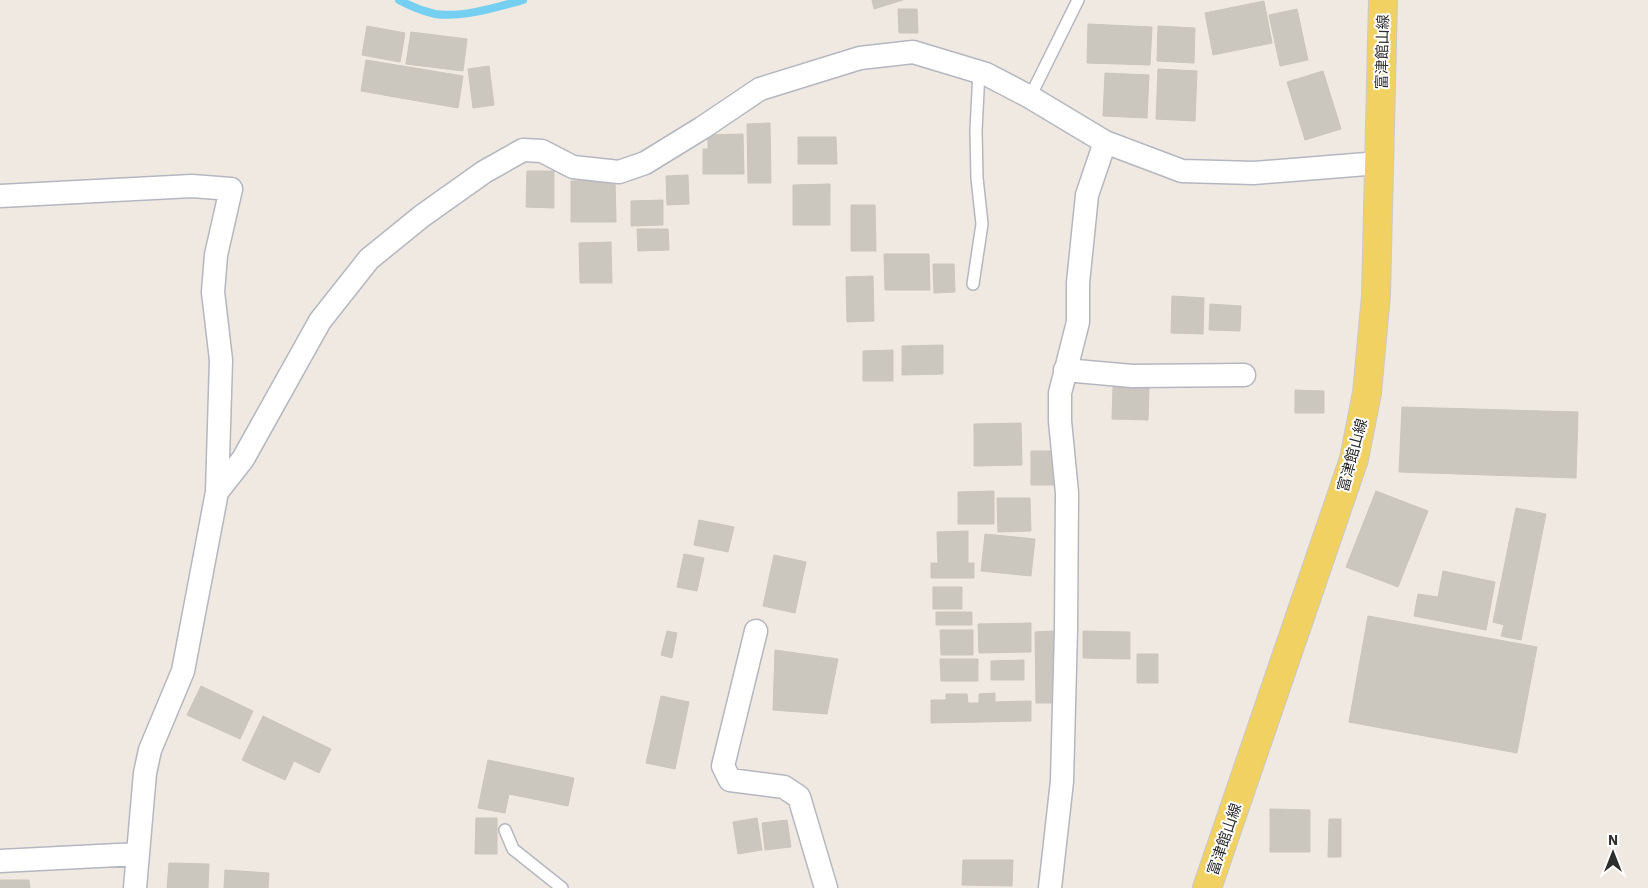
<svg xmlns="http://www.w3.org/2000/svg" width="1648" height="888" font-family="'IBM Plex Sans','Noto Sans JP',sans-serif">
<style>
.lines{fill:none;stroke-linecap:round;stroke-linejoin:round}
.stream{stroke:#75cff0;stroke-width:8}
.building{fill:#cbc7bf;stroke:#cbc5ba}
.lane-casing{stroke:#b4b7c1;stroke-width:14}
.street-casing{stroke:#b4b7c1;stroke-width:25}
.primary-casing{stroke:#c9c9c9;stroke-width:30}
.lane{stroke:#fff;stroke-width:11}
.street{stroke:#fff;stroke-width:22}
.primary{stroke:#f2d163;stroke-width:28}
.labels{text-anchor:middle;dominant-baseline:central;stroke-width:4;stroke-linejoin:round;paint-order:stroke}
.street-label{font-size:15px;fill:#2e2e2e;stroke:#fff}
</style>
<rect width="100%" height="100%" fill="#efe9e1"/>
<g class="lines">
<path class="stream" d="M 399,0 C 410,6 422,11 435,14 C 461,18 498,7 523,0"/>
</g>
<path class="building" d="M 872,0 L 903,0 L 874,9 Z
M 1264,1 L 1272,43 L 1213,55 L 1205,13 Z
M 898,9 L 917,9 L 918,33 L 899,33 Z
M 1297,9 L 1308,60 L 1280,66 L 1269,15 Z
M 1088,24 L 1152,27 L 1150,65 L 1087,63 Z
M 367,26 L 405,33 L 400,62 L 362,55 Z
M 1158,26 L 1195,28 L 1194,63 L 1157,61 Z
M 411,32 L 467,39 L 463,71 L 406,64 Z
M 366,60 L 463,76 L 458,108 L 361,91 Z
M 489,66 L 494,105 L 473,108 L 468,69 Z
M 1158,69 L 1197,71 L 1195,121 L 1156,119 Z
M 1323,71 L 1341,129 L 1305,140 L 1287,82 Z
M 1105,73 L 1149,75 L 1147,118 L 1103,116 Z
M 770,123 L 771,183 L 748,183 L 747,124 Z
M 743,134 L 744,174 L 703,174 L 703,149 L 708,149 L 708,135 Z
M 798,137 L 836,137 L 837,164 L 798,164 Z
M 527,171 L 554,171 L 554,208 L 526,207 Z
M 688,175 L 689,204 L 667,205 L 666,176 Z
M 615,180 L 616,222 L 571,222 L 571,181 Z
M 830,184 L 830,225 L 793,225 L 793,185 Z
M 663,200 L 663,225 L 631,226 L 631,201 Z
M 851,205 L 875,205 L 876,251 L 851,251 Z
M 637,229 L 668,229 L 669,250 L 638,251 Z
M 611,242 L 612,283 L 580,283 L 579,243 Z
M 884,254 L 929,254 L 930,290 L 885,290 Z
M 933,264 L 954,264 L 955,292 L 934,293 Z
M 873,276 L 874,321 L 847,322 L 846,277 Z
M 1172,296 L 1204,298 L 1203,334 L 1171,333 Z
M 1210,304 L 1241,306 L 1240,331 L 1209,330 Z
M 943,345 L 943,374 L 902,375 L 902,346 Z
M 893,350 L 893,381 L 863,381 L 863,351 Z
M 1113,387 L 1149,388 L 1148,420 L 1112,419 Z
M 1295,390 L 1324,391 L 1324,413 L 1295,413 Z
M 1402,407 L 1578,412 L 1576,478 L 1399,472 Z
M 1021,423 L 1022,465 L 974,466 L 974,424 Z
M 1031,451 L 1056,451 L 1057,485 L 1031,485 Z
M 994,491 L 994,524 L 958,524 L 958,492 Z
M 1376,491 L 1428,511 L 1398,587 L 1346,567 Z
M 997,498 L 1030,498 L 1031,531 L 998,532 Z
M 1516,508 L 1546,514 L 1521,640 L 1501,636 L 1504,625 L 1493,622 Z
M 699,520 L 734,527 L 728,552 L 694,545 Z
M 968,531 L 968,563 L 974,563 L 974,578 L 931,578 L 931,563 L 938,563 L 937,532 Z
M 985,534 L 1035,539 L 1031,576 L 981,571 Z
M 684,554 L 704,558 L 697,591 L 677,587 Z
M 774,555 L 806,562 L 795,613 L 763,606 Z
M 1443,571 L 1495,582 L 1486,630 L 1414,616 L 1418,594 L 1438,597 Z
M 933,587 L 962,587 L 962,609 L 933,609 Z
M 936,612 L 972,612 L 972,625 L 936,625 Z
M 1368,616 L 1537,647 L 1517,753 L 1349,722 Z
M 1031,623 L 1031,652 L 979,653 L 978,624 Z
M 940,630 L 973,630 L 973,655 L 941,655 Z
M 667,631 L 677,633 L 672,658 L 661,655 Z
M 1054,631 L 1054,703 L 1036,703 L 1035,632 Z
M 1083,631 L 1130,632 L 1130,659 L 1083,658 Z
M 775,650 L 838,659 L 827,714 L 773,710 Z
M 1137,654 L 1158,654 L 1158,683 L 1137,683 Z
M 940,659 L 978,659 L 978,681 L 941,681 Z
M 1024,660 L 1024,680 L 991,680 L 991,661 Z
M 201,686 L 253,711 L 240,739 L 187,715 Z
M 995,693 L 995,702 L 1031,701 L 1031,721 L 931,723 L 931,700 L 946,700 L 946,694 L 967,694 L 968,703 L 979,703 L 979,694 Z
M 661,696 L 689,702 L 675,769 L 646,763 Z
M 263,716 L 331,749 L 319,773 L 294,761 L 285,780 L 242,760 Z
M 488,760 L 574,778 L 568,806 L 509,794 L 505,813 L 478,808 Z
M 1270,809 L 1310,810 L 1310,852 L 1270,852 Z
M 476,818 L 497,818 L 497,854 L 475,854 Z
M 757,818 L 762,850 L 738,854 L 733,822 Z
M 1329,819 L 1341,819 L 1341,857 L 1328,857 Z
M 787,820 L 791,847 L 765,850 L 762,823 Z
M 963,860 L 1013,860 L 1012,886 L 962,885 Z
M 169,863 L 209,864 L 208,888 L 167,888 Z
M 225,870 L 269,873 L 268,888 L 224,888 Z
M 0,880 L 29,880 L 30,888 L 0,888 Z"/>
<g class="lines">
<defs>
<path id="lane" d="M 1030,97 L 1078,0
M 973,284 L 982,224 L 977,178 L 976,130 L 979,72
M 505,830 L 513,849 L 562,888"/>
<path id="street" d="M 0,196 L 192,186 L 231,189 L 216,255 L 213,292 L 221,360 L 217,492
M 1065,370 L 1132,376 L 1244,375
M 756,631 L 723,766 L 730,780 L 784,787 L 799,797 L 826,888
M 0,861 L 138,854
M 135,888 L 145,773 L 150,750 L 183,671 L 217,492 L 243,459 L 320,321 L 369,259 L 422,216 L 484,172 L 523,150 L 542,151 L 573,167 L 619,172 L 645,163 L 702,128 L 760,89 L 860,58 L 913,52 L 986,74 L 1030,97 L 1105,142 L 1182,171 L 1254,173 L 1379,163
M 1050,888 L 1062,781 L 1066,630 L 1067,493 L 1060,421 L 1060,393 L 1078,322 L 1078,283 L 1087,195 L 1105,142"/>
<path id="primary" d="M 1207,888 L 1354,459 L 1367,393 L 1376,295 L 1383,0"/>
</defs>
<use href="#lane" class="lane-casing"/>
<use href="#street" class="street-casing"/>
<use href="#primary" class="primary-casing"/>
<use href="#lane" class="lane"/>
<use href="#street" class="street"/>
<use href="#primary" class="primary"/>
</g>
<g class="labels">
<g class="street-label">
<text transform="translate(1382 52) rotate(-89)">富津館山線</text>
<text transform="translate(1352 455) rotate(-75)">富津館山線</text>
<text transform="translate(1224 839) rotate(-71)">富津館山線</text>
</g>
</g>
<g transform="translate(1613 853)" stroke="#ffffff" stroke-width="4" paint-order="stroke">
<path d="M0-4L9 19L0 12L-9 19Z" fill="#2e2e2e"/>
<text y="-8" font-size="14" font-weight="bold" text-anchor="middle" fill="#2e2e2e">N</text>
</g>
</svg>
